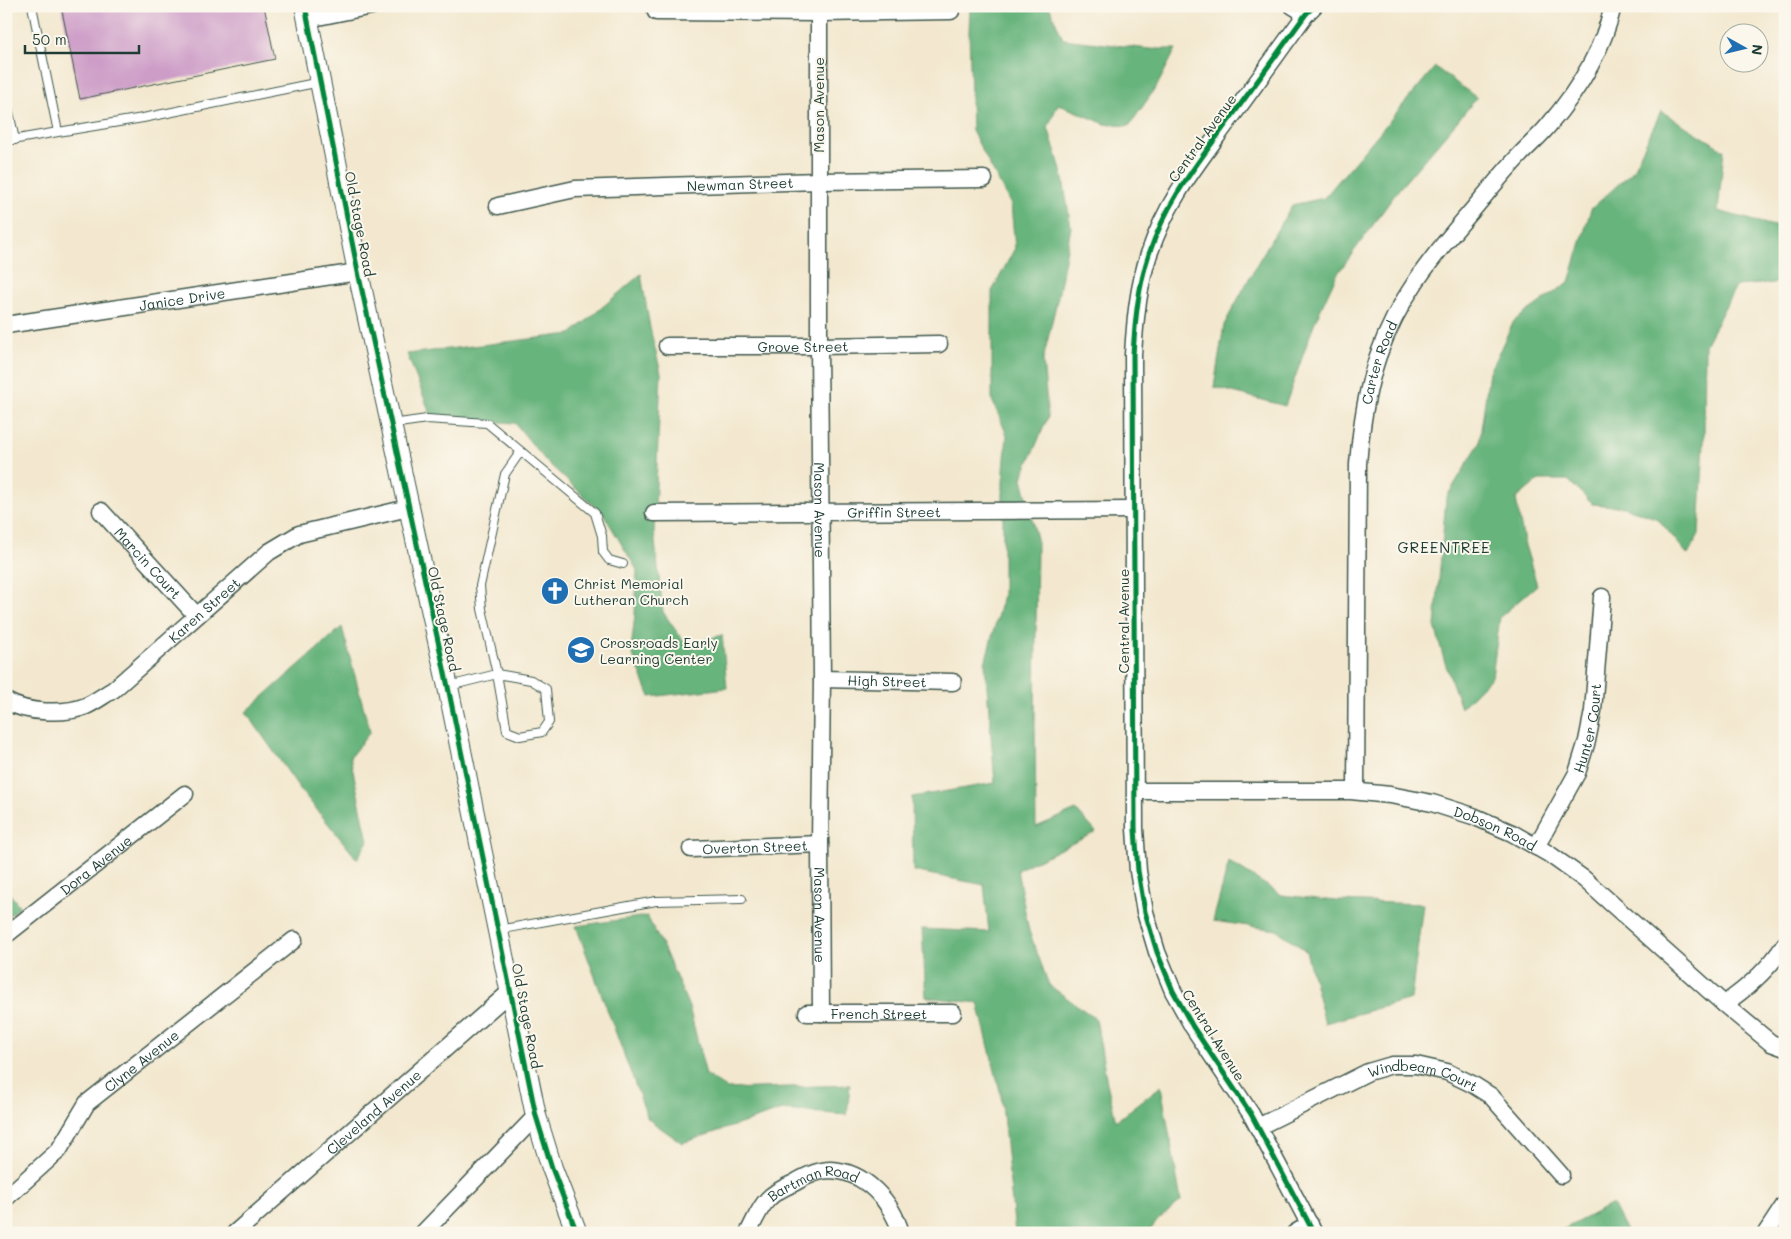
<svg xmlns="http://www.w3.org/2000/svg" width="1791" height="1239" font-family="Mali,sans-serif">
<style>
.forest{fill:#68b47d;stroke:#447858}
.building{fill:#cd9dc8}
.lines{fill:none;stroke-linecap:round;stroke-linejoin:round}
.service-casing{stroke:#3f574b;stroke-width:10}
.minor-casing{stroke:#3f574b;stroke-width:19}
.tertiary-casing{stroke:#3f574b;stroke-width:22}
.service{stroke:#fff;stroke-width:8}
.minor{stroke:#fff;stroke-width:16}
.tertiary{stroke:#fff;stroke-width:20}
.cycleway-casing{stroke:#fbf7ec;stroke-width:8}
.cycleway{stroke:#00873e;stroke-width:5}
.labels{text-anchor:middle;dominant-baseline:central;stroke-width:4;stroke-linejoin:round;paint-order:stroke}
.street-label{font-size:14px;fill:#1f3d34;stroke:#fbf7ec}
.poi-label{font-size:14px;fill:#1f3d34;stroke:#fbf7ec;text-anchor:start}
.neighbourhood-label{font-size:15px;letter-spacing:1px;fill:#1f3d34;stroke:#fbf7ec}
</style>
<rect width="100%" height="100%" fill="#fbf7ec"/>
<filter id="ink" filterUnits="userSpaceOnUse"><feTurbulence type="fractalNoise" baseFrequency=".02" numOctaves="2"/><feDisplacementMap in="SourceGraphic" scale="10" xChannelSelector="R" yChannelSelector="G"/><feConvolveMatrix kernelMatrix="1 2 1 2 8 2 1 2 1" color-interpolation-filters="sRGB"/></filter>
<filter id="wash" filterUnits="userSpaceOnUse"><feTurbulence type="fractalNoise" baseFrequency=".0096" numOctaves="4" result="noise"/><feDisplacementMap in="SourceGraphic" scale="20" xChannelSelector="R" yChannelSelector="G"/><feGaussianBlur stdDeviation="1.12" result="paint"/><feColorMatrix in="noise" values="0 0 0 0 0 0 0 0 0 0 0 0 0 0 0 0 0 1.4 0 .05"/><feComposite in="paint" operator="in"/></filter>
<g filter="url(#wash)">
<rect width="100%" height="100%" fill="#f3e8cf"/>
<path class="forest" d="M 970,6 L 1049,6 L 1063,39 L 1150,49 L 1176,49 L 1157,86 L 1129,126 L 1105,124 L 1058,104 L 1048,127 L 1062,173 L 1071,227 L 1059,292 L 1043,360 L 1048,417 L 1022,478 L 1037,539 L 1035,726 L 1036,827 L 1076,810 L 1096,832 L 1017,870 L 1029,931 L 1049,985 L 1096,1019 L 1107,1083 L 1116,1121 L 1161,1086 L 1181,1201 L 1158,1220 L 1148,1233 L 1015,1233 L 1001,1095 L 978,1003 L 926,997 L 922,929 L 989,932 L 984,885 L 913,871 L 912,797 L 995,783 L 985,663 L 1003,595 L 1003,482 L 1007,435 L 992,400 L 992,291 L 1015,248 L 1011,205 L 972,131 L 969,32 Z
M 1435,67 L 1477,98 L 1399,189 L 1336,276 L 1314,324 L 1285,406 L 1214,387 L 1224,325 L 1258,262 L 1292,205 L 1324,198 Z
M 1661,111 L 1724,150 L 1718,211 L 1785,229 L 1785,282 L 1736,286 L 1705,345 L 1704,442 L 1699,534 L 1688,555 L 1658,519 L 1624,507 L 1592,504 L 1568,480 L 1539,480 L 1516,499 L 1524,542 L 1537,585 L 1500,617 L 1492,677 L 1461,708 L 1444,660 L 1435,626 L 1446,498 L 1479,444 L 1489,372 L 1514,321 L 1569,282 L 1591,209 L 1632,172 Z
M 641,274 L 650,328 L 661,373 L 654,533 L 663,612 L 686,645 L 722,635 L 727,688 L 650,697 L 631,650 L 635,614 L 637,570 L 604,515 L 545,460 L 515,423 L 432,418 L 407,354 L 571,334 Z
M 342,627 L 370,732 L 350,757 L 368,841 L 357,859 L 300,789 L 246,712 Z
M 1229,862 L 1282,895 L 1336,901 L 1423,904 L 1411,999 L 1325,1023 L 1306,951 L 1277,930 L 1213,921 Z
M 6,889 L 20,907 L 6,918 Z
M 647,916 L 664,949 L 689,1007 L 706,1075 L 727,1089 L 850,1085 L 847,1115 L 783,1110 L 682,1143 L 648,1119 L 576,926 Z
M 1612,1204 L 1627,1233 L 1556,1233 Z"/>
<g id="blocks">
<path class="building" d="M 61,6 L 264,6 L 275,59 L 80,99 Z"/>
</g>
</g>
<g filter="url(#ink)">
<use href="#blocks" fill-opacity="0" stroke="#3f574b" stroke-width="1"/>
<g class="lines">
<defs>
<path id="service" d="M 6,98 L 15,140
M 58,132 L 143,118 L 320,82
M 6,141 L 58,132 L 32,6
M 392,424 L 427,419 L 487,423 L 595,513 L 602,536 L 603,552 L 609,560 L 623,564
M 449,686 L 497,674 L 531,680 L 546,689 L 549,722 L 542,732 L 520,736 L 507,731 L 497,674 L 482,609 L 480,586 L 505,474 L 521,451
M 498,930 L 656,901 L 742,899"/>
<g id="minor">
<path id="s1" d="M 819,6 L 819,346 L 822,679 L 820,844 L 821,1013"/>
<path d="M 1293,6 L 1306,14"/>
<path d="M 656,12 L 819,13 L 951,11"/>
<path d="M 308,19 L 372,6"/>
<path id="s2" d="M 498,206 L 575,189 L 818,181 L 984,179"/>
<path id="s3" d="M 6,325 L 358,272"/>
<path id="s4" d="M 667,346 L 819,346 L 939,344"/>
<path id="s5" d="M 101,511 L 196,615"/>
<path id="s6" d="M 654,513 L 1134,510"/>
<path id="s7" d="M 822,679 L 953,682"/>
<path id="s8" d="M 6,701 C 26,713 64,715 86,706 C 95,702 104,695 113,690 L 269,552 L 299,534 L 408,508"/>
<path id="s9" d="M 1136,791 L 1351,791 L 1390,795 L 1432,803 L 1473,816 L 1512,833 L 1549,854 L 1584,879 L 1724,1004 L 1771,1043 L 1785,1048"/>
<path id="s10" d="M 1356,791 L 1358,464 C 1361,427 1366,391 1378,356 C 1398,299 1431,258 1470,213 C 1486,194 1502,174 1519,156 C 1529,145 1540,136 1548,126 C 1577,92 1603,50 1613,6"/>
<path id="s11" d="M 1536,847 L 1577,773 L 1587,741 L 1593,711 L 1602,597"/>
<path id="s12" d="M 691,849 L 820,844"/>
<path id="s13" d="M 6,935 L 185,794"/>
<path d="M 1724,1004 C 1749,987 1769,969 1785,944"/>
<path id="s14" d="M 807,1013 L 953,1013"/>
<path id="s15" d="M 1258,1127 L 1368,1072 L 1392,1065 L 1416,1065 L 1447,1072 L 1472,1084 L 1491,1096 L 1561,1175"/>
<path id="s16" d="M 6,1198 L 59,1150 L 87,1103 L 294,940"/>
<path id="s17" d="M 235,1233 L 511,991"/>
<path d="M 423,1233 L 536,1116"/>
<path id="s18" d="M 748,1233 C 754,1222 759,1208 768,1199 C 774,1192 785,1187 794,1183 C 804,1177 818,1170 830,1170 C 865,1171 892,1202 901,1233"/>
<path d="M 1295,1233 L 1310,1224"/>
<path d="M 1314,1233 L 1251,1114 L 1193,1027 L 1173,991 L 1157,952 L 1145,912 L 1138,871 L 1135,829 L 1133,355 C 1135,321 1138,287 1149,254 C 1167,201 1194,168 1226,124 C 1253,88 1279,51 1306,14 L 1314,6"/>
<path d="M 1766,1233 L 1785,1204"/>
</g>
<path id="tertiary" d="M 305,6 L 358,272 L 448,687 L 536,1116 L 552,1168 L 577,1233"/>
</defs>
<use href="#service" class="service-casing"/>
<use href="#minor" class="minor-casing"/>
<use href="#tertiary" class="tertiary-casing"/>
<use href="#service" class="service"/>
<use href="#minor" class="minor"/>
<use href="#tertiary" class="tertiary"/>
<defs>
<path id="cycleway" d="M 305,6 L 358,272 L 448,687 L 536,1116 L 552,1168 L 577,1233
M 1314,1233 L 1251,1114 L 1193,1027 L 1173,991 L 1157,952 L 1145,912 L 1138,871 L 1135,829 L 1133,355 C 1135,321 1138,287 1149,254 C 1167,201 1194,168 1226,124 C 1253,88 1279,51 1306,14 L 1314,6"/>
</defs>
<use href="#cycleway" class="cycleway-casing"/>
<use href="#cycleway" class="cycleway"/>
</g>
</g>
<defs>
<symbol id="church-disc" viewBox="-11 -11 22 22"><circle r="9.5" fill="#1f6fb2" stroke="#fbf7ec"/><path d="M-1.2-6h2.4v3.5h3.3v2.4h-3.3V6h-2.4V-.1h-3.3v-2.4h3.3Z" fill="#fff"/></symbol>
<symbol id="school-disc" viewBox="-11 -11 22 22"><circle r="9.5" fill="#1f6fb2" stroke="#fbf7ec"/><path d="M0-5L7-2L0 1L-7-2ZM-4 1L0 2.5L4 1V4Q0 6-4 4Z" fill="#fff"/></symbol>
</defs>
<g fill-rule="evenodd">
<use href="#church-disc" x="539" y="575" width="32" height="32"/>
<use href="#school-disc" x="565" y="634" width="32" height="32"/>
</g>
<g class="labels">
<g class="street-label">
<text transform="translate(818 105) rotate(-90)">Mason Avenue</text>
<text transform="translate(1202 138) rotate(-54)">Central Avenue</text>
<text stroke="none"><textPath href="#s2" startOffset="244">Newman Street</textPath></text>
<text transform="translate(360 224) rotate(79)">Old Stage Road</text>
<text stroke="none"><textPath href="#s3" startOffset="178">Janice Drive</textPath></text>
<text stroke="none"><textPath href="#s4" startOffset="136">Grove Street</textPath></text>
<text stroke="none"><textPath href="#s10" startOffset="431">Carter Road</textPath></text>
<text stroke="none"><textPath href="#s1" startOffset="504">Mason Avenue</textPath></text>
<text stroke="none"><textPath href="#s6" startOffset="240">Griffin Street</textPath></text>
<text stroke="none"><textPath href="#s5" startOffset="70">Marcin Court</textPath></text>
<text stroke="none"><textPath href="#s8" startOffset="235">Karen Street</textPath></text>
<text transform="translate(444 619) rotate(78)">Old Stage Road</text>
<text transform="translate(1123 621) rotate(-90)">Central Avenue</text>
<text stroke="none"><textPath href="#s7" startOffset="65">High Street</textPath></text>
<text stroke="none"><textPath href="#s11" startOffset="131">Hunter Court</textPath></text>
<text stroke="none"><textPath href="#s9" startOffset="365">Dobson Road</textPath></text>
<text stroke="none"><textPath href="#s12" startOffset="64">Overton Street</textPath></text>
<text stroke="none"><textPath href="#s13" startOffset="114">Dora Avenue</textPath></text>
<text stroke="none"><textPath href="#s1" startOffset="909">Mason Avenue</textPath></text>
<text stroke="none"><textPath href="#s14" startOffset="72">French Street</textPath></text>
<text transform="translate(527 1016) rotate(79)">Old Stage Road</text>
<text transform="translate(1214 1035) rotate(58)">Central Avenue</text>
<text stroke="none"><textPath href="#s16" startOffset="195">Clyne Avenue</textPath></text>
<text stroke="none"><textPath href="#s15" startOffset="180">Windbeam Court</textPath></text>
<text stroke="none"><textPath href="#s17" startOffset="184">Cleveland Avenue</textPath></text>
<text stroke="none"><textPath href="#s18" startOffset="90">Bartman Road</textPath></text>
</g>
<g class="poi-label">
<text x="574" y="583">Christ Memorial<tspan x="574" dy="16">Lutheran Church</tspan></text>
<text x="600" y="642">Crossroads Early<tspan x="600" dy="16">Learning Center</tspan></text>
</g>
<g class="neighbourhood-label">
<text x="1444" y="547">GREENTREE</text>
</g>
</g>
<rect width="1791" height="1239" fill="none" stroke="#fbf7ec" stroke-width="25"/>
<g transform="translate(1744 48) rotate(98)"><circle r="24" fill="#fbf7ec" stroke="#a3ada2"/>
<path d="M0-4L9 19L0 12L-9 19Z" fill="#1f6fb2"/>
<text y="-8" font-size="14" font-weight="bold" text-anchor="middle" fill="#1f3d34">N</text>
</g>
<path d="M25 45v8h114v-8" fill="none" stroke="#1f3d34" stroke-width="2.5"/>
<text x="32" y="45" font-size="15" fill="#1f3d34" stroke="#fbf7ec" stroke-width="4" paint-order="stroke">50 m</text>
</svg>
